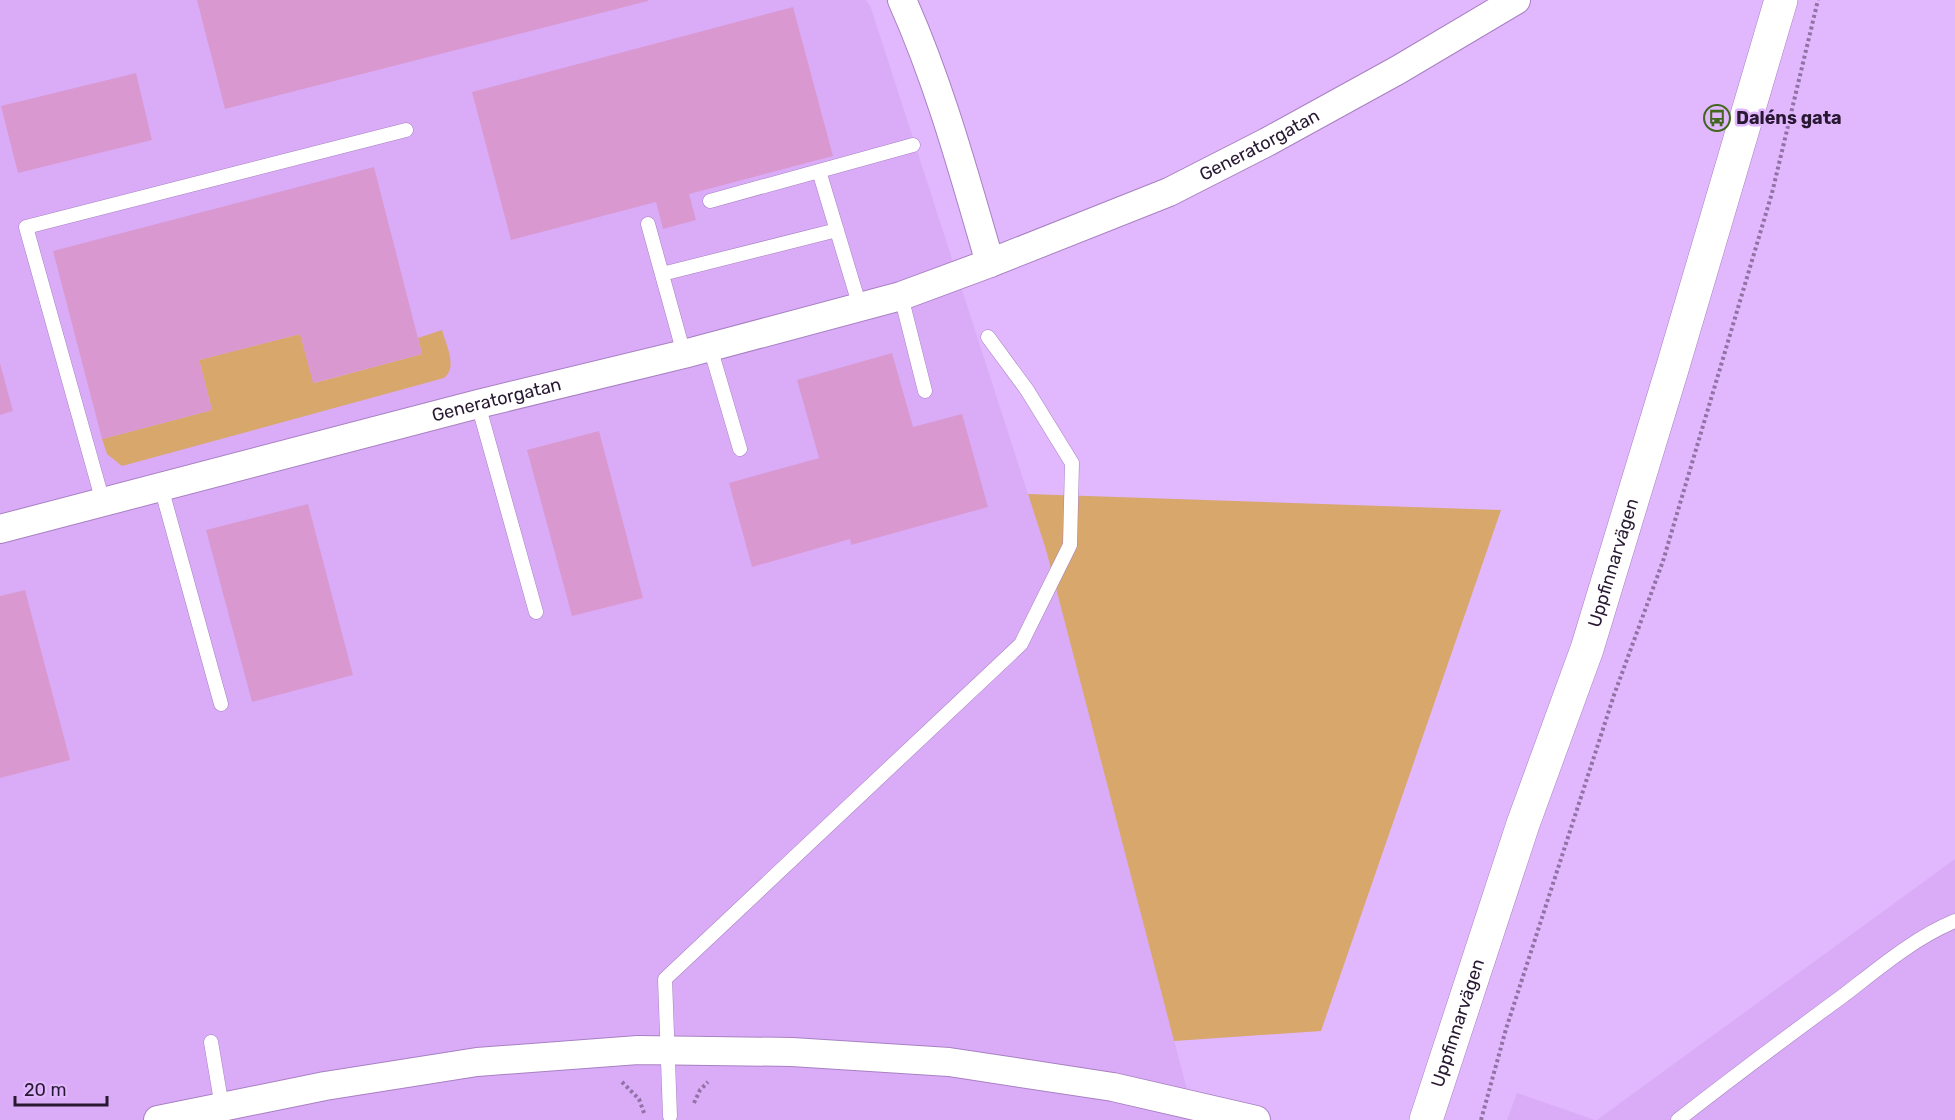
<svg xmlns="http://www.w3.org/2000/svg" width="1955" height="1120" font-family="Rubik,sans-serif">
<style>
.built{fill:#daacf8}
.green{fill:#d8a76b}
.building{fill:#d999d0}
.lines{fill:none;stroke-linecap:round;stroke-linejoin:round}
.service-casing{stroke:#a880c2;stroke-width:15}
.minor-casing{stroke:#a880c2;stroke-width:30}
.tertiary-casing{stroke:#a880c2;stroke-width:34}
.path{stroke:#9172a5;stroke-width:4;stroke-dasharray:3 3;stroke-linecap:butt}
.service{stroke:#fff;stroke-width:14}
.minor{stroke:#fff;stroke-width:28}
.tertiary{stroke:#fff;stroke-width:33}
.labels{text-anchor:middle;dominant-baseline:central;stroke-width:5;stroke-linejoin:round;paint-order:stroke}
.poi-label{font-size:18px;font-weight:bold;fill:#281832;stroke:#e1b7fd;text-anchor:start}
.street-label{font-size:18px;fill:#281832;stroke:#e1b7fd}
</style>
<rect width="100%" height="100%" fill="#e1b7fd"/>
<path class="built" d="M 0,0 L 866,0 L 871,8 L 1046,550 L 1195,1120 L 0,1120 Z
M 1955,859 L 1955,1120 L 1597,1120 Z
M 1517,1093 L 1595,1120 L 1507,1120 Z"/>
<path class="green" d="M 442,330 C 446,345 458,367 444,378 L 122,466 L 107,454 L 102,439 L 212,410 L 199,360 L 300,334 L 314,383 L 422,354 L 418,338 Z
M 1028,494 L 1501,510 L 1321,1031 L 1174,1041 L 1046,550 Z"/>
<path class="building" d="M 197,0 L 648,0 L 648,1 L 225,109 Z
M 793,7 L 833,156 L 689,194 L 696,220 L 663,229 L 656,202 L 511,240 L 472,92 Z
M 136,73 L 152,140 L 18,173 L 1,106 Z
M 374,167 L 422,354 L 313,383 L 300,334 L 199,360 L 212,410 L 102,439 L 53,251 Z
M 892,353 L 913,427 L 962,414 L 988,507 L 851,545 L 850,539 L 752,567 L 729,483 L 819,458 L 797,380 Z
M 0,363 L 13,411 L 0,415 Z
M 599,431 L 643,598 L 572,616 L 527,450 Z
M 308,504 L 353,675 L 252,702 L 206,530 Z
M 25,590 L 70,760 L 0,778 L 0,596 Z"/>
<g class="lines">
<defs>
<path id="service" d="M 819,171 L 860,307
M 710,201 L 913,145
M 648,224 L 684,354
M 662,274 L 837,230
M 901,296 L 925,391
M 710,347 L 740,449
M 478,404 L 536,612
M 161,487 L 221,704
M 103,502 L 26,227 L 406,130
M 211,1042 L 222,1107
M 670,1116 L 665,979 L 1021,644 L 1070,545 L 1072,463 L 1027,390 L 988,337
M 1678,1120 C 1733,1077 1788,1036 1844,995 C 1879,968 1914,938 1955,921"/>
<g id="minor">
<path d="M 902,0 C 940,85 964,174 990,263"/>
<path id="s1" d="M 0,529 L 478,404 L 684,354 L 901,296 L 990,263 L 1169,192 L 1267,142 L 1398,70 L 1516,0"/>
<path d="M 158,1120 L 325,1086 L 477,1062 L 638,1050 L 792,1052 L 949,1062 L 1113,1087 L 1256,1120"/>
</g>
<g id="tertiary">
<path id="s2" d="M 1426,1120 L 1523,824 L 1587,649 L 1673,366 L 1781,0"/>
</g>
</defs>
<use href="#service" class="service-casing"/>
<use href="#minor" class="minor-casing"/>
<use href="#tertiary" class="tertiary-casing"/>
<path class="path" d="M 622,1082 L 639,1099 L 644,1113
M 694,1103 L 700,1090 L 708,1082
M 1481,1120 L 1506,1029 L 1614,695 L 1663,561 L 1772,193 L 1818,0"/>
<use href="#service" class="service"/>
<use href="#minor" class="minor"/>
<use href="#tertiary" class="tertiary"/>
</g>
<defs>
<symbol id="bus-ring" viewBox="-11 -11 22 22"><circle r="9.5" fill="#e1b7fd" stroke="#43671f" stroke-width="1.5"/><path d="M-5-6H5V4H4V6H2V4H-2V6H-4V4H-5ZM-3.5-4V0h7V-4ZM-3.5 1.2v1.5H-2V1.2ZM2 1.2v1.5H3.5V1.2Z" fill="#43671f"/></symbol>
</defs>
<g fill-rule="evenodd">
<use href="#bus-ring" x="1702" y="103" width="30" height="30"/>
</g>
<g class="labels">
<g class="poi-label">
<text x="1736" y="118">Daléns gata</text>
</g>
<g class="street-label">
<text stroke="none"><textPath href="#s1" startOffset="1320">Generatorgatan</textPath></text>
<text stroke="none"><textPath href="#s1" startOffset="513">Generatorgatan</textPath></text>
<text stroke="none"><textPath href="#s2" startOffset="588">Uppfinnarvägen</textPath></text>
<text stroke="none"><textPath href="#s2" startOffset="102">Uppfinnarvägen</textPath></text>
</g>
</g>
<path d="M15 1096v9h92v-9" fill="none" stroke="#281832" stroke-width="3"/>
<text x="24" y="1096" font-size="18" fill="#281832" stroke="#e1b7fd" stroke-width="4.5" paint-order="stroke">20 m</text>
</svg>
